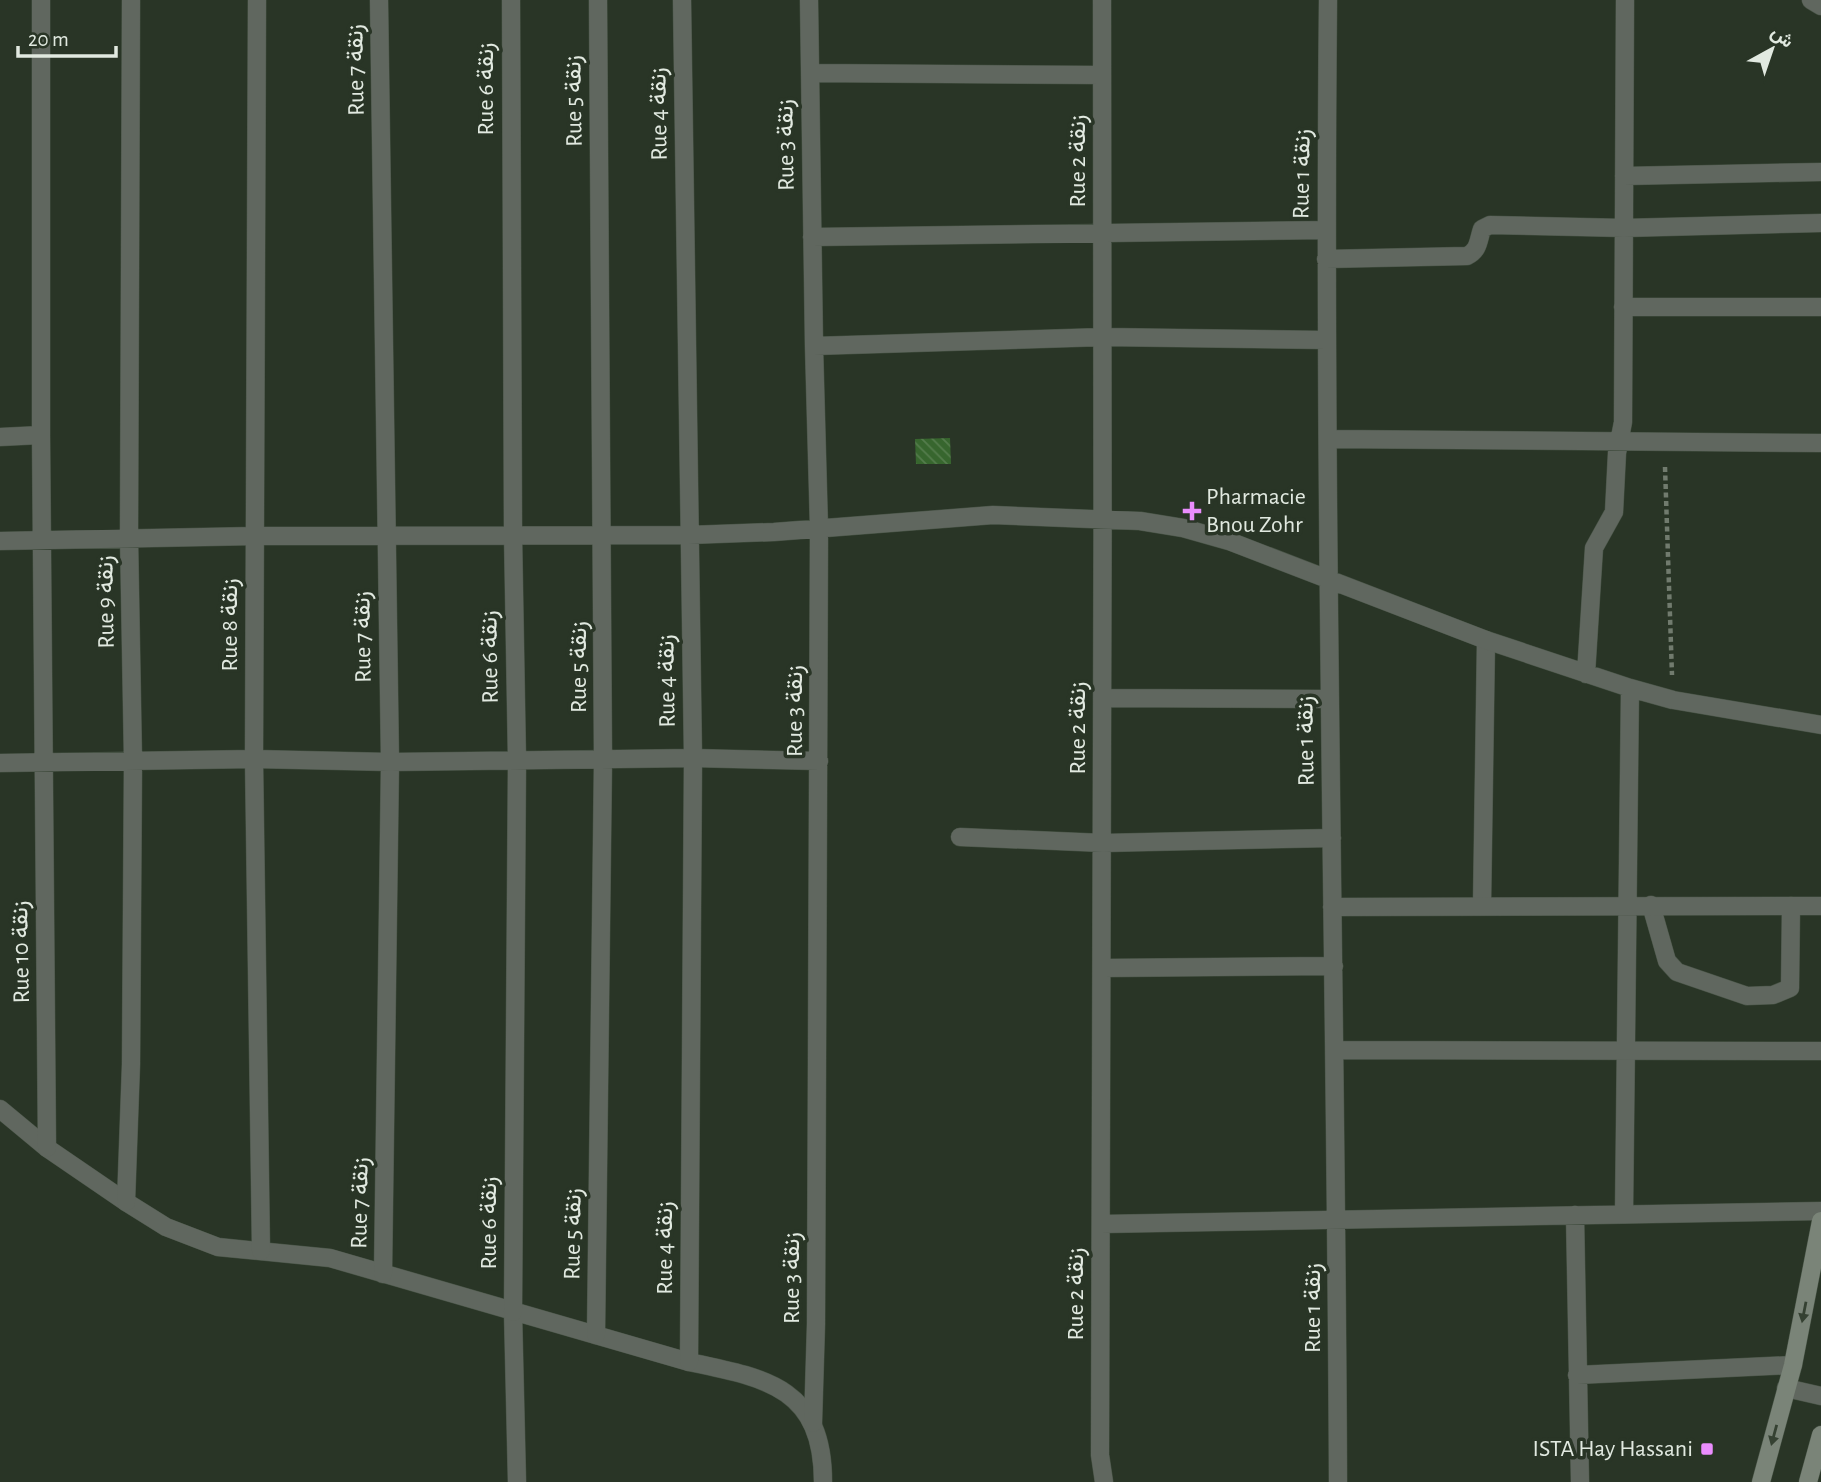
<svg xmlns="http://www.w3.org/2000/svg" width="1821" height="1482" font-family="'Alegreya Sans',Vazirmatn,sans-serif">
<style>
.building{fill:url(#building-back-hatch)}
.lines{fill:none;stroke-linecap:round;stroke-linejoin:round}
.service-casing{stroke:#465244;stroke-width:19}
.pedestrian-casing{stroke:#465244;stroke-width:19}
.minor-casing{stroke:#465244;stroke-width:19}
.tertiary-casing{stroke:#465244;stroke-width:19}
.secondary-casing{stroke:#465244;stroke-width:19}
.path{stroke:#717b6e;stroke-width:4.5;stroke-dasharray:5 3.5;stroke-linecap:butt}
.service{stroke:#60675f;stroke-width:18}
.pedestrian{stroke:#60675f;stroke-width:18}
.minor{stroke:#60675f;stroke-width:18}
.tertiary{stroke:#60675f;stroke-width:18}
.secondary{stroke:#7a8478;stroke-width:18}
.oneway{fill:#354132}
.poi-dot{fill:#ea8dfd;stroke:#293526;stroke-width:2.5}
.labels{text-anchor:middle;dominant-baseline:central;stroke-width:7;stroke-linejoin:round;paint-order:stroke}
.street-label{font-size:24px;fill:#e1e9e0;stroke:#293526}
.poi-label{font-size:24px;fill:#e1e9e0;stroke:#293526;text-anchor:start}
</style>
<defs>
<pattern id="building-back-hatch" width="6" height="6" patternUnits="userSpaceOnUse" patternTransform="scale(1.75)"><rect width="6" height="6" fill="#37662e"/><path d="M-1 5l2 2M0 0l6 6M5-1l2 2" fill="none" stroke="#547c4c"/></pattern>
</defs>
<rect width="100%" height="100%" fill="#293526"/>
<path class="building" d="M 950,438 L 951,464 L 916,464 L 915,439 Z"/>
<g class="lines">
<defs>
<path id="service" d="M 1651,905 L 1667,961 L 1677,972 L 1747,996 L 1773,995 L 1790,988 L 1791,906
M 0,1109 L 47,1148 L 126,1202 L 166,1227 L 218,1247 L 330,1258 L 689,1362 C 767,1378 823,1388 823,1482
M 513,1312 L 517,1482"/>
<path id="pedestrian" d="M 1482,906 L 1486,640"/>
<path id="minor" d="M 41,0 L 41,435 L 47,1148
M 257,0 L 254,759 L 261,1251
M 379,0 L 390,762 L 383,1274
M 511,0 L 513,534 L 517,761 L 513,1312
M 682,0 L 693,758 L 689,1362
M 809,0 L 814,346 L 819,528 L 816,1324 L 813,1423
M 1102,0 C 1103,485 1103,970 1100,1455 L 1104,1482
M 1328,0 C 1323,494 1336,988 1338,1482
M 1811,0 L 1821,6
M 810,73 L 1102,75
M 1624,176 L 1821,172
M 812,237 L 1326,230
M 1326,259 L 1467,256 C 1479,250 1478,241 1482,229 L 1490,225 L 1624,228 L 1821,223
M 1623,307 L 1821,307
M 814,346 L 1103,337 L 1326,340
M 0,437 L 41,435
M 1328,439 L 1821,443
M 0,541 L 255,536 L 689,535 L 774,532 L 993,515 L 1140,521 L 1183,528 L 1229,541 L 1486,640 L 1630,688 L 1673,700 L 1821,725
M 1586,674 L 1594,548 L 1614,512 L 1617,453 L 1623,422 L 1625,0
M 1102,698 L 1330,699
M 0,763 L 254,759 L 390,762 L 693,758 L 819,761
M 960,837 L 1103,843 L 1332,838
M 1332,907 L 1821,906
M 1103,968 L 1334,966
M 1335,1050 L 1821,1051
M 126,1202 L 131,1064 L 133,761 L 129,537 L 131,0
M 1624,1214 L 1630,688
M 1575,1215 L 1580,1482
M 1101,1224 L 1821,1211
M 596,1335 L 603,760 L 598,0
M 1577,1375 L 1793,1365"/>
<path id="tertiary" d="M 1786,1388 L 1821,1396"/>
<path id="secondary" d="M 1761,1482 L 1793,1365 L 1821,1221
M 1808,1482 L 1821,1435"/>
</defs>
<use href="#service" class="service-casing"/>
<use href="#pedestrian" class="pedestrian-casing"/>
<use href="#minor" class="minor-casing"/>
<use href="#tertiary" class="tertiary-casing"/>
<use href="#secondary" class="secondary-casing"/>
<path class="path" d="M 1665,467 L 1672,675"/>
<use href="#service" class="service"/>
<use href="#pedestrian" class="pedestrian"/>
<use href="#minor" class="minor"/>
<use href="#tertiary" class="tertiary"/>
<use href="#secondary" class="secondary"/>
</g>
<defs><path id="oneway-solid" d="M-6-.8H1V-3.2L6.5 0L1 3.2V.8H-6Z" transform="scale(1.75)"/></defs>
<g class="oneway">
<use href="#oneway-solid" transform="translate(1804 1312) rotate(101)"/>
<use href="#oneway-solid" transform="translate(1774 1435) rotate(105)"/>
</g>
<g class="poi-dot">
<path d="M1188.5 500.5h7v7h7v7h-7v7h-7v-7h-7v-7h7z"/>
<rect x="1700" y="1442" width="14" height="14" rx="3.5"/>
</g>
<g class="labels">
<g class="street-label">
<text transform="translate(356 70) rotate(-91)">Rue 7 زنقة</text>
<text transform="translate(486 89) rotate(-90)">Rue 6 زنقة</text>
<text transform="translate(574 101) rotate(-91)">Rue 5 زنقة</text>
<text transform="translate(659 114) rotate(-91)">Rue 4 زنقة</text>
<text transform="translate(786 145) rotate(-91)">Rue 3 زنقة</text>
<text transform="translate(1078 161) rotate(-90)">Rue 2 زنقة</text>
<text transform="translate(1302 174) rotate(-89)">Rue 1 زنقة</text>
<text transform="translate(106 602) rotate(-91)">Rue 9 زنقة</text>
<text transform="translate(230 625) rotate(-90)">Rue 8 زنقة</text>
<text transform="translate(363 637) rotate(-91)">Rue 7 زنقة</text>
<text transform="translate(490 657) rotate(-91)">Rue 6 زنقة</text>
<text transform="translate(579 667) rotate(-90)">Rue 5 زنقة</text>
<text transform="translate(667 681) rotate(-91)">Rue 4 زنقة</text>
<text transform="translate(795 711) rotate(-90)">Rue 3 زنقة</text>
<text transform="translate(1078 728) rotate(-90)">Rue 2 زنقة</text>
<text transform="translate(1306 741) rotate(-91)">Rue 1 زنقة</text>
<text transform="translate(21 952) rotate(-91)">Rue 10 زنقة</text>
<text transform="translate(360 1203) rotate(-89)">Rue 7 زنقة</text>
<text transform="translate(489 1223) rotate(-90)">Rue 6 زنقة</text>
<text transform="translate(573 1234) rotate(-89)">Rue 5 زنقة</text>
<text transform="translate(665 1248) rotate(-90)">Rue 4 زنقة</text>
<text transform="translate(792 1278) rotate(-90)">Rue 3 زنقة</text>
<text transform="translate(1076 1294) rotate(-90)">Rue 2 زنقة</text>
<text transform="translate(1313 1308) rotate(-90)">Rue 1 زنقة</text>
</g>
<g class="poi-label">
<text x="1206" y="497">Pharmacie<tspan x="1206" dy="28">Bnou Zohr</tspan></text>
<text x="1693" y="1449" text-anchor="end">ISTA Hay Hassani</text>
</g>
</g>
<g transform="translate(1772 49) rotate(40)" stroke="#293526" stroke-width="5" paint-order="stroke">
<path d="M0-5L12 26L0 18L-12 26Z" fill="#e1e9e0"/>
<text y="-10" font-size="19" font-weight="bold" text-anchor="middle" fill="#e1e9e0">ش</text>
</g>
<path d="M18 46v10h98v-10" fill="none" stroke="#e1e9e0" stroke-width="3.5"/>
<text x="28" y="46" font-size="21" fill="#e1e9e0" stroke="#293526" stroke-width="5" paint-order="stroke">20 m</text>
</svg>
